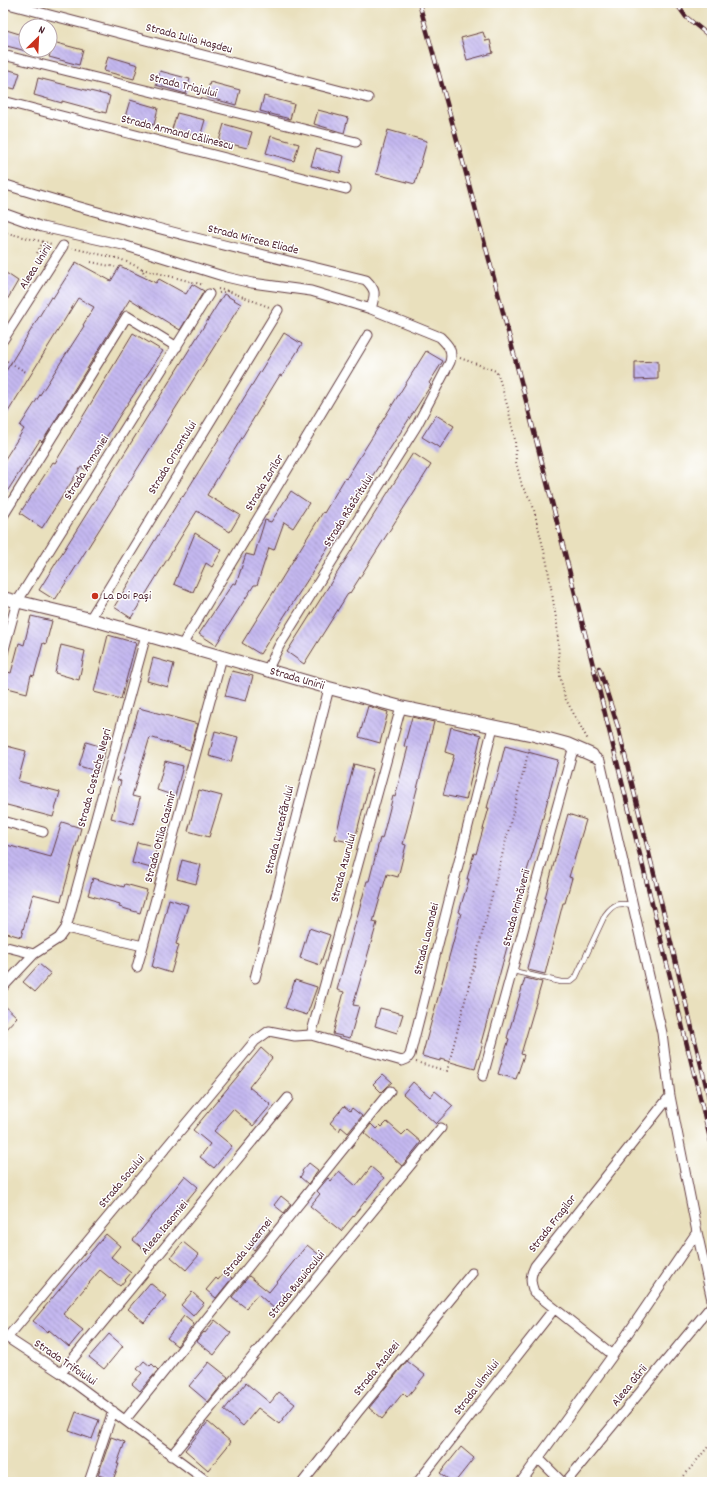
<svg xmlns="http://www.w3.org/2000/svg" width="715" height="1485" font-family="Dekko,sans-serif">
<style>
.building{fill:url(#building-back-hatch)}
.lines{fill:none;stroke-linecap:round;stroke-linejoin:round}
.service-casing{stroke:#623c41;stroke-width:6}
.minor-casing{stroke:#623c41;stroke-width:11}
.tertiary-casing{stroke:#623c41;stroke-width:14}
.path{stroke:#623c41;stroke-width:2;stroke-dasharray:1 3;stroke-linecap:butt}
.service{stroke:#fff;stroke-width:4.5}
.minor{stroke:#fff;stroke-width:9}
.tertiary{stroke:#fff;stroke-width:12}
.rail-casing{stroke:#4a1f2b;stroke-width:4.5}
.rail{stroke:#fff;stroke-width:3;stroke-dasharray:9;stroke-linecap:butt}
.poi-dot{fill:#c8321e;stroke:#fff;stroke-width:1.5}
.labels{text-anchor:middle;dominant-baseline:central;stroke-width:3;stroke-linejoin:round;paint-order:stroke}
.street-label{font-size:12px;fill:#4a1f2b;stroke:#fff}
.poi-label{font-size:12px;fill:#4a1f2b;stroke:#fff;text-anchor:start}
</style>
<defs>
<pattern id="building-back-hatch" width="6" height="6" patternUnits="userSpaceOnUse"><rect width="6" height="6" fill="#c4b8f0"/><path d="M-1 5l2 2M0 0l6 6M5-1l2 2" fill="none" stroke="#a195c3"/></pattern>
</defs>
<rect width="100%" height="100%" fill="#fff"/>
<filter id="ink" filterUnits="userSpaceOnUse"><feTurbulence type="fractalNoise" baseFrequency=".025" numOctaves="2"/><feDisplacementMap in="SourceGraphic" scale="8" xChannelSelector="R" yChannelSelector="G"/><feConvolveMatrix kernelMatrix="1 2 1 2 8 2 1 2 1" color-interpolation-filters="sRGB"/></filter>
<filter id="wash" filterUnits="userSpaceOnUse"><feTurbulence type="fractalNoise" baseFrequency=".012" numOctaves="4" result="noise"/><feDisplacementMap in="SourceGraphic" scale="16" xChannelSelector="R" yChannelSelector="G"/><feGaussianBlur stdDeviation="0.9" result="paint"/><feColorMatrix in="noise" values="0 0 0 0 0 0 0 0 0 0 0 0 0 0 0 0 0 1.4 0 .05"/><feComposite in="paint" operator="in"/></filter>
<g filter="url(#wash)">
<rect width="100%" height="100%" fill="#e9e0bd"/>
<g id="blocks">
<path class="building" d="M 3,29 L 26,36 L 26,51 L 3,45 Z
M 483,32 L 486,41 L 490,40 L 493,53 L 467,60 L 461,38 Z
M 53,42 L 83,50 L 79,65 L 49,57 Z
M 108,56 L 138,65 L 134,79 L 104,71 Z
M 3,68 L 20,73 L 15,89 L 3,86 Z
M 160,71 L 190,79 L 186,94 L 156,85 Z
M 38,78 L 110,96 L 106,113 L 62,101 L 62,103 L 34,95 Z
M 210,82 L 240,90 L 236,105 L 206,97 Z
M 264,96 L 294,104 L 290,119 L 260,111 Z
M 130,100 L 158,108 L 154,125 L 125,117 Z
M 318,110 L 348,118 L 344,133 L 314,124 Z
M 177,113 L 205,120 L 200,137 L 172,129 Z
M 224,124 L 252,132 L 247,148 L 219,141 Z
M 388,130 L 427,141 L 415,184 L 376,174 Z
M 271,136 L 299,144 L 294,161 L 266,153 Z
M 316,149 L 344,156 L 340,173 L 311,166 Z
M 76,262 L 111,281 L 120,266 L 156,283 L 159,279 L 186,294 L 192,284 L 204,291 L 180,330 L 130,299 L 42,442 L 40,440 L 3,498 L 3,462 L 24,429 L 20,426 L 84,326 L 83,325 L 94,307 L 78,298 L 3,420 L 3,369 L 6,371 L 51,297 L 53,298 Z
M 3,271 L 18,281 L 3,307 Z
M 224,294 L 241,304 L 55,600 L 39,590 Z
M 133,333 L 163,351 L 120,415 L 86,470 L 81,467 L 42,528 L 20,513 L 53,462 L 55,463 Z
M 284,333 L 302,344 L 282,376 L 280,375 L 207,495 L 240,515 L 230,532 L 197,511 L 131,618 L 114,607 L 182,496 L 183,497 Z
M 426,351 L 443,361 L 429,383 L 431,385 L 371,478 L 370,477 L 328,548 L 260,654 L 242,643 L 323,512 L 324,513 L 345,478 L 346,479 Z
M 658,361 L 658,379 L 635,380 L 635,362 Z
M 436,415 L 454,426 L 440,448 L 422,437 Z
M 413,453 L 431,465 L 350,593 L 349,592 L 304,664 L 287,652 Z
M 291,491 L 309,503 L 293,528 L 284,522 L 274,550 L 269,548 L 257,585 L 254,585 L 216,645 L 199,634 L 233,583 L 236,584 L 246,554 L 254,556 L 265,520 L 271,522 Z
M 195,533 L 222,550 L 212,567 L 206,563 L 193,592 L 174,584 Z
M 31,616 L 52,621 L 46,644 L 43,643 L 34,676 L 31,675 L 27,693 L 4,687 L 8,672 L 11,673 L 19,643 L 24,645 Z
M 108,635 L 136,643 L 121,699 L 94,692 Z
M 61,645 L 85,651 L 79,680 L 55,673 Z
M 153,658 L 174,664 L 168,687 L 147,681 Z
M 232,671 L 253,676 L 246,701 L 225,696 Z
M 368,706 L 388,712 L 380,743 L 359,737 Z
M 139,708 L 198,724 L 190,750 L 150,737 L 132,796 L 140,798 L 133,824 L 111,818 L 121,781 L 117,780 L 127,749 Z
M 412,717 L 434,722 L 403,844 L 406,845 L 398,877 L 387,874 L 373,922 L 377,923 L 353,1005 L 359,1006 L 350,1038 L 333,1034 L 344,992 L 337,990 L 367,881 L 369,881 L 380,838 L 382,839 L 393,796 L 395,797 L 408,747 L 404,746 Z
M 451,727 L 481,735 L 466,800 L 443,795 L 454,755 L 445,752 Z
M 215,731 L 238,737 L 231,762 L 209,756 Z
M 86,742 L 106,748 L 99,772 L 79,766 Z
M 3,745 L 26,751 L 18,781 L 60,792 L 53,817 L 3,804 Z
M 505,746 L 558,760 L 539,833 L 517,902 L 519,903 L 481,1043 L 483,1043 L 475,1069 L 440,1059 L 440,1061 L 422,1056 L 461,913 L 459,912 L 469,879 L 467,879 L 474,853 L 476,854 L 489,808 L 487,808 L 494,782 L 496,782 Z
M 165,761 L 183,766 L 175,796 L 157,790 Z
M 354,764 L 373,769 L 354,843 L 335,839 Z
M 199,790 L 222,796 L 209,837 L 188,831 Z
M 568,814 L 586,820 L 569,877 L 572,878 L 565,903 L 563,903 L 545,974 L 528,970 L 527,968 L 546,898 L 545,898 L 554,863 Z
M 62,822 L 81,828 L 61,901 L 33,894 L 21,937 L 3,932 L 3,844 L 51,857 Z
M 137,842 L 157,847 L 151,868 L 132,863 Z
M 182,860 L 201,865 L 196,884 L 177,879 Z
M 93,878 L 124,887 L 125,884 L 147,890 L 140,913 L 119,907 L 120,904 L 88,895 Z
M 169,899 L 188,905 L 176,944 L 179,945 L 171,973 L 152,967 Z
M 309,928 L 330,935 L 320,965 L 300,958 Z
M 39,964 L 51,974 L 35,992 L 23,982 Z
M 525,978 L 542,982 L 521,1054 L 524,1055 L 516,1079 L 498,1074 L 509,1039 L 507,1038 Z
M 295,980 L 317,987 L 307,1015 L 285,1008 Z
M 3,1004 L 17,1017 L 3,1032 Z
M 380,1008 L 403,1014 L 397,1033 L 375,1026 Z
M 261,1048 L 272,1058 L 249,1087 L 271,1105 L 253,1126 L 233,1109 L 214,1131 L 232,1146 L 214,1168 L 200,1157 L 210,1144 L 193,1130 Z
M 383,1074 L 392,1082 L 386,1087 L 381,1092 L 373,1084 Z
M 413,1082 L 430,1097 L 435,1091 L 453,1106 L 436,1124 L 403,1094 Z
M 344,1106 L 350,1111 L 352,1108 L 362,1116 L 348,1133 L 341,1127 L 339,1131 L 330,1123 Z
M 387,1122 L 402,1135 L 407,1130 L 421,1142 L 402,1166 L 364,1133 L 371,1124 L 376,1129 L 380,1125 L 382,1127 Z
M 309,1163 L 318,1170 L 308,1184 L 300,1177 L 303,1173 L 302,1171 Z
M 371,1167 L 384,1178 L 341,1231 L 310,1206 L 320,1194 L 317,1191 L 328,1178 L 331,1181 L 339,1171 L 356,1186 Z
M 185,1176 L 198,1187 L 162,1231 L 164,1232 L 147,1252 L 133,1240 Z
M 281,1196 L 291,1204 L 284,1213 L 274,1205 Z
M 263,1224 L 270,1230 L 254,1250 L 249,1246 L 255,1238 L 253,1236 Z
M 106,1234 L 120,1246 L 111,1257 L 131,1273 L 120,1286 L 100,1270 L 63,1314 L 83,1330 L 69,1347 L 49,1330 L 47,1332 L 33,1321 Z
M 183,1242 L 199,1255 L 186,1270 L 171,1257 Z
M 307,1245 L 322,1257 L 276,1310 L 258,1294 L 246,1308 L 232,1297 L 249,1276 L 269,1292 Z
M 223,1274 L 227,1277 L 228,1275 L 232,1278 L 216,1298 L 206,1290 L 216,1278 L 218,1280 Z
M 150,1283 L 166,1296 L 144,1322 L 128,1309 Z
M 192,1292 L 204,1303 L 193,1316 L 181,1305 Z
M 184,1316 L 194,1324 L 177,1346 L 167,1338 Z
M 215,1320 L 231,1333 L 214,1355 L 196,1341 L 204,1332 L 205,1333 Z
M 109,1334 L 123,1346 L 104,1369 L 89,1357 Z
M 144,1361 L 150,1366 L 152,1364 L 158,1370 L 140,1391 L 132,1384 L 142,1373 L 137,1369 Z
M 407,1361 L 425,1375 L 407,1397 L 403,1393 L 382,1419 L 369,1408 Z
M 209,1362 L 228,1377 L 208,1402 L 189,1386 Z
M 246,1383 L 270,1403 L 279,1392 L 295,1404 L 279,1424 L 258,1408 L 243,1426 L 224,1410 Z
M 76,1412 L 99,1420 L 92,1439 L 69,1431 Z
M 208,1422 L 231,1442 L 208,1470 L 185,1450 Z
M 111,1437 L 125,1442 L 117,1464 L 119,1464 L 113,1480 L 98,1475 Z
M 461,1447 L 474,1458 L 455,1482 L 452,1482 L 440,1473 Z"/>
</g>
</g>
<g filter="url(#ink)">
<use href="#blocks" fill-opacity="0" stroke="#623c41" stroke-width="1"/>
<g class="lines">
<defs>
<path id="service" d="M 513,971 L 561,982 L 570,982 L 576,977 L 605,915 C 615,902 619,903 634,905"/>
<path id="minor" d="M 4,3 L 368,98
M 3,55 L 356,142
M 3,101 L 346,189
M 3,184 C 123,222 245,250 366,280 C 377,291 375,294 371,309 L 440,337 C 449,346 453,350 450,362 L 417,425 L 279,646 L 267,671
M 3,213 L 42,227 L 123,245 L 226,277 L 252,283 L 311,291 L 371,309
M 3,340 L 63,246
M 3,516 L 127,316 L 177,347
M 90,619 L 278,310
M 182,645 L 368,335
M 3,653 L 17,602 L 209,294
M 592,755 L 600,761 L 662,1033 L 670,1096 L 697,1232 L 712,1300
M 3,821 L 43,832
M 66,928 L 143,946 L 222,657
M 3,946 L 34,954
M 137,967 L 143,946
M 255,978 L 329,688
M 3,987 L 34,954 L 59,938 L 66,928 L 146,635
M 311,1035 L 401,707
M 483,1076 L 574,746
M 3,1335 L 61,1373 L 208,1482
M 7,1338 L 255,1041 L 269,1031 L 295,1036 L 311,1035 L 402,1061 L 407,1059 L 410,1055 L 493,727
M 613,1355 L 534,1292 C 530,1282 530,1276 535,1266 L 670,1096
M 61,1373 L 288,1098
M 125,1420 L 390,1091
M 171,1456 L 441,1128
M 539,1459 L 562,1482
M 89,1482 L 113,1411
M 303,1482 L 357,1413 L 472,1273
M 418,1482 L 554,1309
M 521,1482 L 613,1355 L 697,1232
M 566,1482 L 712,1305"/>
<path id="tertiary" d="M 3,598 L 90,619 L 146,635 L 329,688 L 401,707 L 534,735 L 567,744 L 592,755"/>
</defs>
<use href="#service" class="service-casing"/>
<use href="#minor" class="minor-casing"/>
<use href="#tertiary" class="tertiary-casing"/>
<path class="path" d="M 3,232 L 52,244
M 72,248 L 120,259 L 141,268 L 146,276
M 37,253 L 43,242
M 91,262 L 115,267
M 142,269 L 204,285
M 218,289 L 228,291
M 219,293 L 228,291 L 269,307
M 460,358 L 496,371 L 499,378 L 508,408 L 515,440 L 516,462 L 522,486 L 532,502 L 547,563 L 557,624 L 560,676 L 565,698 L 588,740
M 7,361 L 26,372
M 416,1062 L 447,1071 L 530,746
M 679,1482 L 712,1442"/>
<use href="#service" class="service"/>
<use href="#minor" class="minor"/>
<use href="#tertiary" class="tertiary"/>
<defs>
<path id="rail" d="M 419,3 C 526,382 617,764 712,1146
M 676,3 L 686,17 L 712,38
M 599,668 L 618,727 L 712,1110"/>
</defs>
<use href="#rail" class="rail-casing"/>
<use href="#rail" class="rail"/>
</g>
</g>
<circle class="poi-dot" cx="95" cy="596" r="4"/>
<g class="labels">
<g class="street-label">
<text transform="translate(189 39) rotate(15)">Strada Iulia Hașdeu</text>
<text transform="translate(183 86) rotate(14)">Strada Triajului</text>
<text transform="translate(177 133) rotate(14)">Strada Armand Călinescu</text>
<text transform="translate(253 240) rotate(14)">Strada Mircea Eliade</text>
<text transform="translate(36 267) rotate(-58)">Aleea Unirii</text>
<text transform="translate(173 458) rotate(-59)">Strada Orizontului</text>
<text transform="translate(87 468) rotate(-58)">Strada Armoniei</text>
<text transform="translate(265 483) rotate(-59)">Strada Zorilor</text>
<text transform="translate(349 511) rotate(-58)">Strada Răsăritului</text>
<text transform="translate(297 679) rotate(16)">Strada Unirii</text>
<text transform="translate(95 778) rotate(-75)">Strada Costache Negri</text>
<text transform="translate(280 830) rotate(-76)">Strada Luceafǎrului</text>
<text transform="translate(161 837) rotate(-75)">Strada Otilia Cazimir</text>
<text transform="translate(344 868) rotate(-75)">Strada Azurului</text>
<text transform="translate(517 908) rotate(-75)">Strada Primăverii</text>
<text transform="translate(427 939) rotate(-76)">Strada Lavandei</text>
<text transform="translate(122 1182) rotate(-50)">Strada Socului</text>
<text transform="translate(553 1224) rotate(-52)">Strada Fragilor</text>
<text transform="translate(165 1228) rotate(-50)">Aleea Iasomiei</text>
<text transform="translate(248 1248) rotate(-51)">Strada Lucernei</text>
<text transform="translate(297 1285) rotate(-51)">Strada Busuiocului</text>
<text transform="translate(65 1363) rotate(34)">Strada Trifoiului</text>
<text transform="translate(377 1369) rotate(-51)">Strada Azaleei</text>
<text transform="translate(630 1386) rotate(-51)">Aleea Gării</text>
<text transform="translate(477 1388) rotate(-52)">Strada Ulmului</text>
</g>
<g class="poi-label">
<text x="103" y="596">La Doi Pași</text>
</g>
</g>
<rect width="715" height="1485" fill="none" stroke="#fff" stroke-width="16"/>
<g transform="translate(38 38) rotate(24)"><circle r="19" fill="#ffffff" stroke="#b7a5aa"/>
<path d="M0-3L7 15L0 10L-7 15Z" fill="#c8321e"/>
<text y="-6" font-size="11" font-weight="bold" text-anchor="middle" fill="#4a1f2b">N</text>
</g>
</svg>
